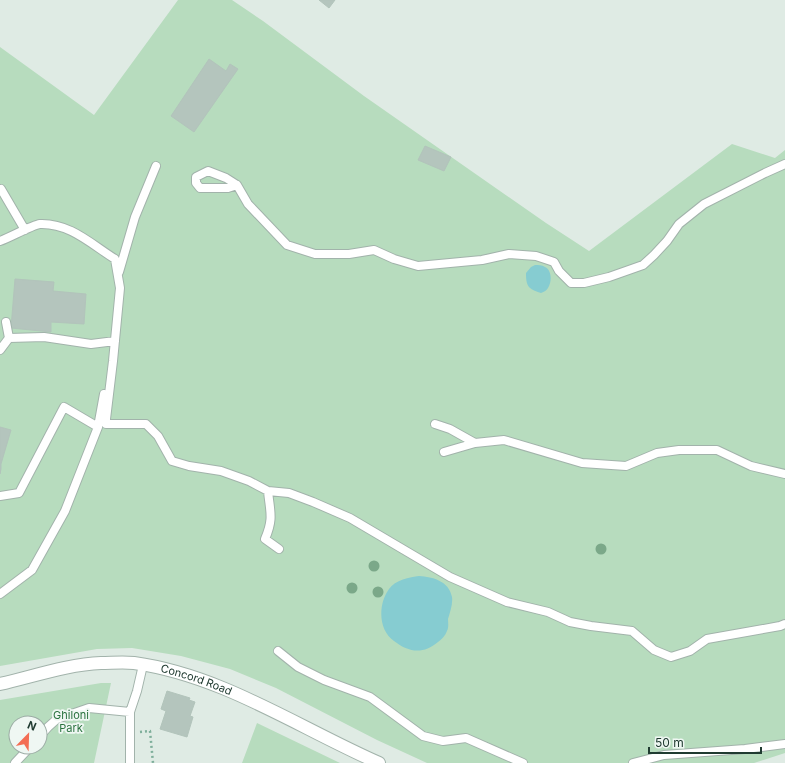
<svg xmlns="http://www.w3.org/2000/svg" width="785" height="763" font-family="Inter,sans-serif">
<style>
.green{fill:#b7dcbe;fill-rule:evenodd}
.water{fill:#86ccd1}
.building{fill:#b4c5bd;stroke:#b2c4bb}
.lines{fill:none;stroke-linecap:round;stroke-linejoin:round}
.service-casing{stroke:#a2b3ab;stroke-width:10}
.tertiary-casing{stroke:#a2b3ab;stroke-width:14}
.path{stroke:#7faf9b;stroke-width:2.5;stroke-dasharray:2 3;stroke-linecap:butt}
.service{stroke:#fff;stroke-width:8}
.tertiary{stroke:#fff;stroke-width:12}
.tree{fill:#7ba889}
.labels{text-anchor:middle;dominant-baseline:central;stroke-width:3.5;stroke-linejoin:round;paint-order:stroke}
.street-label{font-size:11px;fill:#203b31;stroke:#eff7f3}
.park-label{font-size:11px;fill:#2a723f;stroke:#eff7f3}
</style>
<rect width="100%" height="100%" fill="#dfebe4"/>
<path class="green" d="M 178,0 L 232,0 L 263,21 L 364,96 L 546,223 L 589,251 L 732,144 L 775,158 L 785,150 L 785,753 L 754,763 L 427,763 L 377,740 L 276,688 L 230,669 L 181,656 L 132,648 L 97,649 L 0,666 L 0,47 L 94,115 Z
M 101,683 L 111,683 L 94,763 L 0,763 L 0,700 ZM 16,723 L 40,723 L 40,747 L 16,747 Z
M 257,723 L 340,763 L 242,763 Z"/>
<path class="water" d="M 535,265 C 538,265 542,265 545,267 C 552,270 552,282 548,288 C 547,290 544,292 541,293 C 528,289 526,286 526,273 L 531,267 Z
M 419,576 C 433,577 449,581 452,597 C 453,604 450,612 448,619 C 448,622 449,627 447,631 C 445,636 442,639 438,642 C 423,655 408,652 394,641 C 378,630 378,604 389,589 C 395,580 410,577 419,576 Z"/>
<path class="building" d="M 319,0 L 335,0 L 329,8 Z
M 209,59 L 226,71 L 230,64 L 238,69 L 194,132 L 171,116 Z
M 425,146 L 451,157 L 444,171 L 418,160 Z
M 15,279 L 54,282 L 53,291 L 86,294 L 84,324 L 51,322 L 51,332 L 11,328 Z
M 0,427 L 11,430 L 1,464 L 1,469 L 0,474 Z
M 167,691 L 190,698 L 189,700 L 195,702 L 190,716 L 193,717 L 187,737 L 160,729 L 166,711 L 161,709 Z"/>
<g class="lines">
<defs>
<path id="service" d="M 208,171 L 226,178 L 237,185 L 228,188 L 200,188 L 196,183 L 196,177 Z
M 237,185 L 248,204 L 287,245 L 315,254 L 349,254 L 374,250 L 394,259 L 418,266 L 482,260 L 509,254 L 536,256 L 554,262 L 559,271 L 571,283 L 584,283 L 609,277 L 643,265 L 654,255 L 667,241 L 679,224 L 704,204 L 765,173 L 785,164
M 1,189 L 25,230
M 0,241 C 9,238 32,225 40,224 C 70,223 91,244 115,259 L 120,288 L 113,361 L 106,419 L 106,424 L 146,424 L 158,436 L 172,461 L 189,466 L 221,471 L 249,481 L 268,491 L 289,493 L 313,502 L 350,518 L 450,577 L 507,602 L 548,612 L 570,622 L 591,626 L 632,631 L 654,650 L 671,657 L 690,651 L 707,639 L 780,626 L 785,624
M 119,272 L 135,217 L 156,166
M 9,338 L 44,337 L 91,344 L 115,341
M 0,350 L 9,338 L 6,322
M 435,424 L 450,429 L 475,443 L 504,440 L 582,463 L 626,466 L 657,453 L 679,450 L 717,450 L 751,466 L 785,474
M 444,452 L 475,443
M 268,491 C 270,512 274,518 265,539 L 279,549
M 0,496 L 19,493 L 64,407 L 98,427
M 0,594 L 32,570 L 65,511 L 98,427 L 104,394
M 278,651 L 298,667 L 324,680 L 370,697 L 423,736 L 443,741 L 466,738 L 523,763
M 40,736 L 48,727 L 57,719 L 89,708 L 130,712 L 137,691 L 143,665
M 15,763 L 30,747
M 130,763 L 130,712
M 633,763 L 664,755 L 745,749 L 785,744"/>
<g id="tertiary">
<path id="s1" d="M 0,684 C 31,677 69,664 101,663 C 111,663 123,662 134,663 C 222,675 299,728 379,763"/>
</g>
</defs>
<use href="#service" class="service-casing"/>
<use href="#tertiary" class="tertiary-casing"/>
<path class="path" d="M 140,732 L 150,731 L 153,763"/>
<use href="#service" class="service"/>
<use href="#tertiary" class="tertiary"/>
</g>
<g class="tree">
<circle cx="601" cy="549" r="5.5"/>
<circle cx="374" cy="566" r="5.5"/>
<circle cx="352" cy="588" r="5.5"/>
<circle cx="378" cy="592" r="5.5"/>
</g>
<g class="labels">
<g class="street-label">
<text stroke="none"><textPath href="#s1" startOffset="201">Concord Road</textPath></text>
</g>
<g class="park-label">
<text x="71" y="715">Ghiloni<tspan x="71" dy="13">Park</tspan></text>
</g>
</g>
<g transform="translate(28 735) rotate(23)"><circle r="19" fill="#eff7f3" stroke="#9caca5"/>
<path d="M0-3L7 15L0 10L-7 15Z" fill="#f36d54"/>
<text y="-6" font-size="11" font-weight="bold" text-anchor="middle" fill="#203b31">N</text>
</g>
<path d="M649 747v6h112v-6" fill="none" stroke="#203b31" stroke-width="2"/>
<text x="655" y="747" font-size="12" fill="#203b31" stroke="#eff7f3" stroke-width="3" paint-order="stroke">50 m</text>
</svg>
